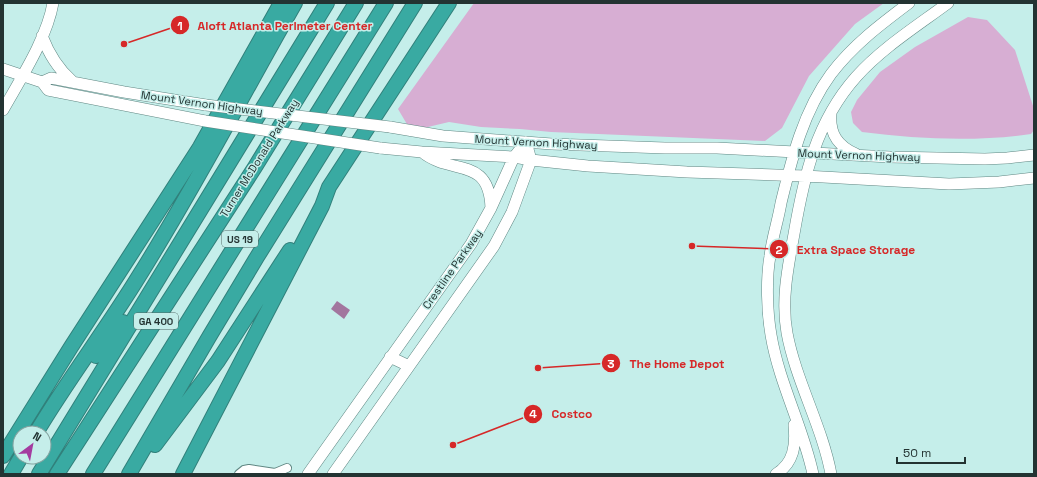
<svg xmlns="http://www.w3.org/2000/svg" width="1037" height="477" font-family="'Space Grotesk',sans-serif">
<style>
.green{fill:#d7aed3}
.water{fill:#a2769e}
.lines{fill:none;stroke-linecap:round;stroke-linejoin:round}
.street-casing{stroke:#608783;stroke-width:10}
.secondary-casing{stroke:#608783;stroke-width:12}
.highway-casing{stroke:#31807b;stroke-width:16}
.street{stroke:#fff;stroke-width:8}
.secondary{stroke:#fff;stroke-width:11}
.highway{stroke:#39aaa2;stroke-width:14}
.secondary-bridge-casing{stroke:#608783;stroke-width:12;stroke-linecap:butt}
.secondary-bridge{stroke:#fff;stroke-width:11}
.labels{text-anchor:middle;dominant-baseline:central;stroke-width:3;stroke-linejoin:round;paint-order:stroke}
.shield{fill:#c5eeea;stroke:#546b69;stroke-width:1}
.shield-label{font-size:10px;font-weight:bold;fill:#233332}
.street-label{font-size:11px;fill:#233332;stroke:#c5eeea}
.leader{fill:none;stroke:#d62828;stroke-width:1.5}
.callout-dot{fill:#d62828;stroke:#c5eeea;stroke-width:1.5}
.mark-label{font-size:12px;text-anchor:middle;font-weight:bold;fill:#fff}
.callout-label{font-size:12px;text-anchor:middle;font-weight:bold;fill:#d62828;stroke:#c5eeea;stroke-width:3;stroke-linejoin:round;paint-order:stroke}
</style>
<rect width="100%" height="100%" fill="#c5eeea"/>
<path class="green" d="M 474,3 L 884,3 L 855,24 L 809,76 L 782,128 L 765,141 L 551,132 L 520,129 L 481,127 L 449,122 L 411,131 L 398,109 Z
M 968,17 L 987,20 L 1015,50 L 1034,109 L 1034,130 L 1031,134 C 975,142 918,139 862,132 L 853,123 L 851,112 L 857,100 L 880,72 L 915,47 Z"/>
<path class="water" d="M 337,301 L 350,310 L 344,319 L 331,309 Z"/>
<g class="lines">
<defs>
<path id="street" d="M 275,473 L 287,468
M 239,474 L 244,470 L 249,469 L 275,473"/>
<path id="secondary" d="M 42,36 C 49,54 57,68 72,81
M 3,69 L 42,82 L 48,90 L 205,121
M 42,82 L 51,78 L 124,92 L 206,105
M 3,110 C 21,78 47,38 53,3
M 831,113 C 829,134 838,146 856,154
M 390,127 L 443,136 L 552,144 L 665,148 L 717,148 L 890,157 L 985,159 L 1007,158 L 1034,155
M 380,148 L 422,152 L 514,157 L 531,160 L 588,166 L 687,172 L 805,176 L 949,184 L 999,182 L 1034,178
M 422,152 C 451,176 489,155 491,208
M 390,357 L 409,366
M 308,474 L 471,244 L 491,208 L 514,157 L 526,142
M 333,474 L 494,246 L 512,212 L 531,160 L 526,142
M 776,474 C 794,463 796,445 794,425
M 813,474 C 803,427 779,383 771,335 C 767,312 766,279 770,256 C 772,238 778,221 781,203 C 792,158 803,112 831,74 C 853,45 881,24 909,3
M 831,474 C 822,426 796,381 787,333 C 781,300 788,267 794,234 C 804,176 816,122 856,77 C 882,48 917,26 948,3"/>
<path id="highway" d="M 96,356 L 123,322
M 36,433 C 68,379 106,330 139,276 C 195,187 243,94 295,3
M 155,445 L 218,361 L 290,250
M 3,456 L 71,347 L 200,147 L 281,3
M 11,474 L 21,457
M 39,474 L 327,3
M 57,474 L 255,167 L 356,3
M 93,474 L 386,3
M 129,474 L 209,337 L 257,257 L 415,3
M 183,474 L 322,206 L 329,187 L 449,3"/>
</defs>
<use href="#street" class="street-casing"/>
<use href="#secondary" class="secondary-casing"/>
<use href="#highway" class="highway-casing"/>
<use href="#street" class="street"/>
<use href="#secondary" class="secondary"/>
<use href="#highway" class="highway"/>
<defs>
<path id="secondary-bridge" d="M 206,105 L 390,127
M 205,121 L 380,148"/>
</defs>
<use href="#secondary-bridge" class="secondary-bridge-casing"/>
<use href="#secondary-bridge" class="secondary-bridge"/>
</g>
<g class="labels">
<g class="shield">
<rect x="222" y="231" width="36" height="16" rx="3"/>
<rect x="134" y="313" width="44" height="16" rx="3"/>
</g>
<g class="shield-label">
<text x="240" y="239">US 19</text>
<text x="156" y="321">GA 400</text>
</g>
<g class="street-label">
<text transform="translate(202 103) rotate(8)">Mount Vernon Highway</text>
<text transform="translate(536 142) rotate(3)">Mount Vernon Highway</text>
<text transform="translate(859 155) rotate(2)">Mount Vernon Highway</text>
<text transform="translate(259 158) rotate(-58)">Turner McDonald Parkway</text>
<text transform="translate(452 269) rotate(-55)">Crestline Parkway</text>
</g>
</g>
<path class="leader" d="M124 44L180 25M692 246L779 249M538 368L611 363M453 445L533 414"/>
<g class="callout-dot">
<circle cx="124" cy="44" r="4"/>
<circle cx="692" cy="246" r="4"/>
<circle cx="538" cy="368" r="4"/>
<circle cx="453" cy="445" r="4"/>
<circle cx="180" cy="25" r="10"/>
<circle cx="779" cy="249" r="10"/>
<circle cx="611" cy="363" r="10"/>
<circle cx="533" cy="414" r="10"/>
</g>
<g class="mark-label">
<text x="180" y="30">1</text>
<text x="779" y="254">2</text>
<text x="611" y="368">3</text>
<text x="533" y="418">4</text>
</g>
<g class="callout-label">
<text x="285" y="30">Aloft Atlanta Perimeter Center</text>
<text x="856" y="254">Extra Space Storage</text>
<text x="677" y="368">The Home Depot</text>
<text x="572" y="418">Costco</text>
</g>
<rect width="1037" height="477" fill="none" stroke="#233332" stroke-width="8"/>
<g transform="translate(32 445) rotate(32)"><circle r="19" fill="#c5eeea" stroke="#84a3a0"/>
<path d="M0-3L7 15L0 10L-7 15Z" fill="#a43ca0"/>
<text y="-6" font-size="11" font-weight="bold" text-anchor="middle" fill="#233332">N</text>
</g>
<path d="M897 457v6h68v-6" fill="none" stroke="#233332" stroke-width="2"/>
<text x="903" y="457" font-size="12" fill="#233332" stroke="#c5eeea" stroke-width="3" paint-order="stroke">50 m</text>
</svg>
